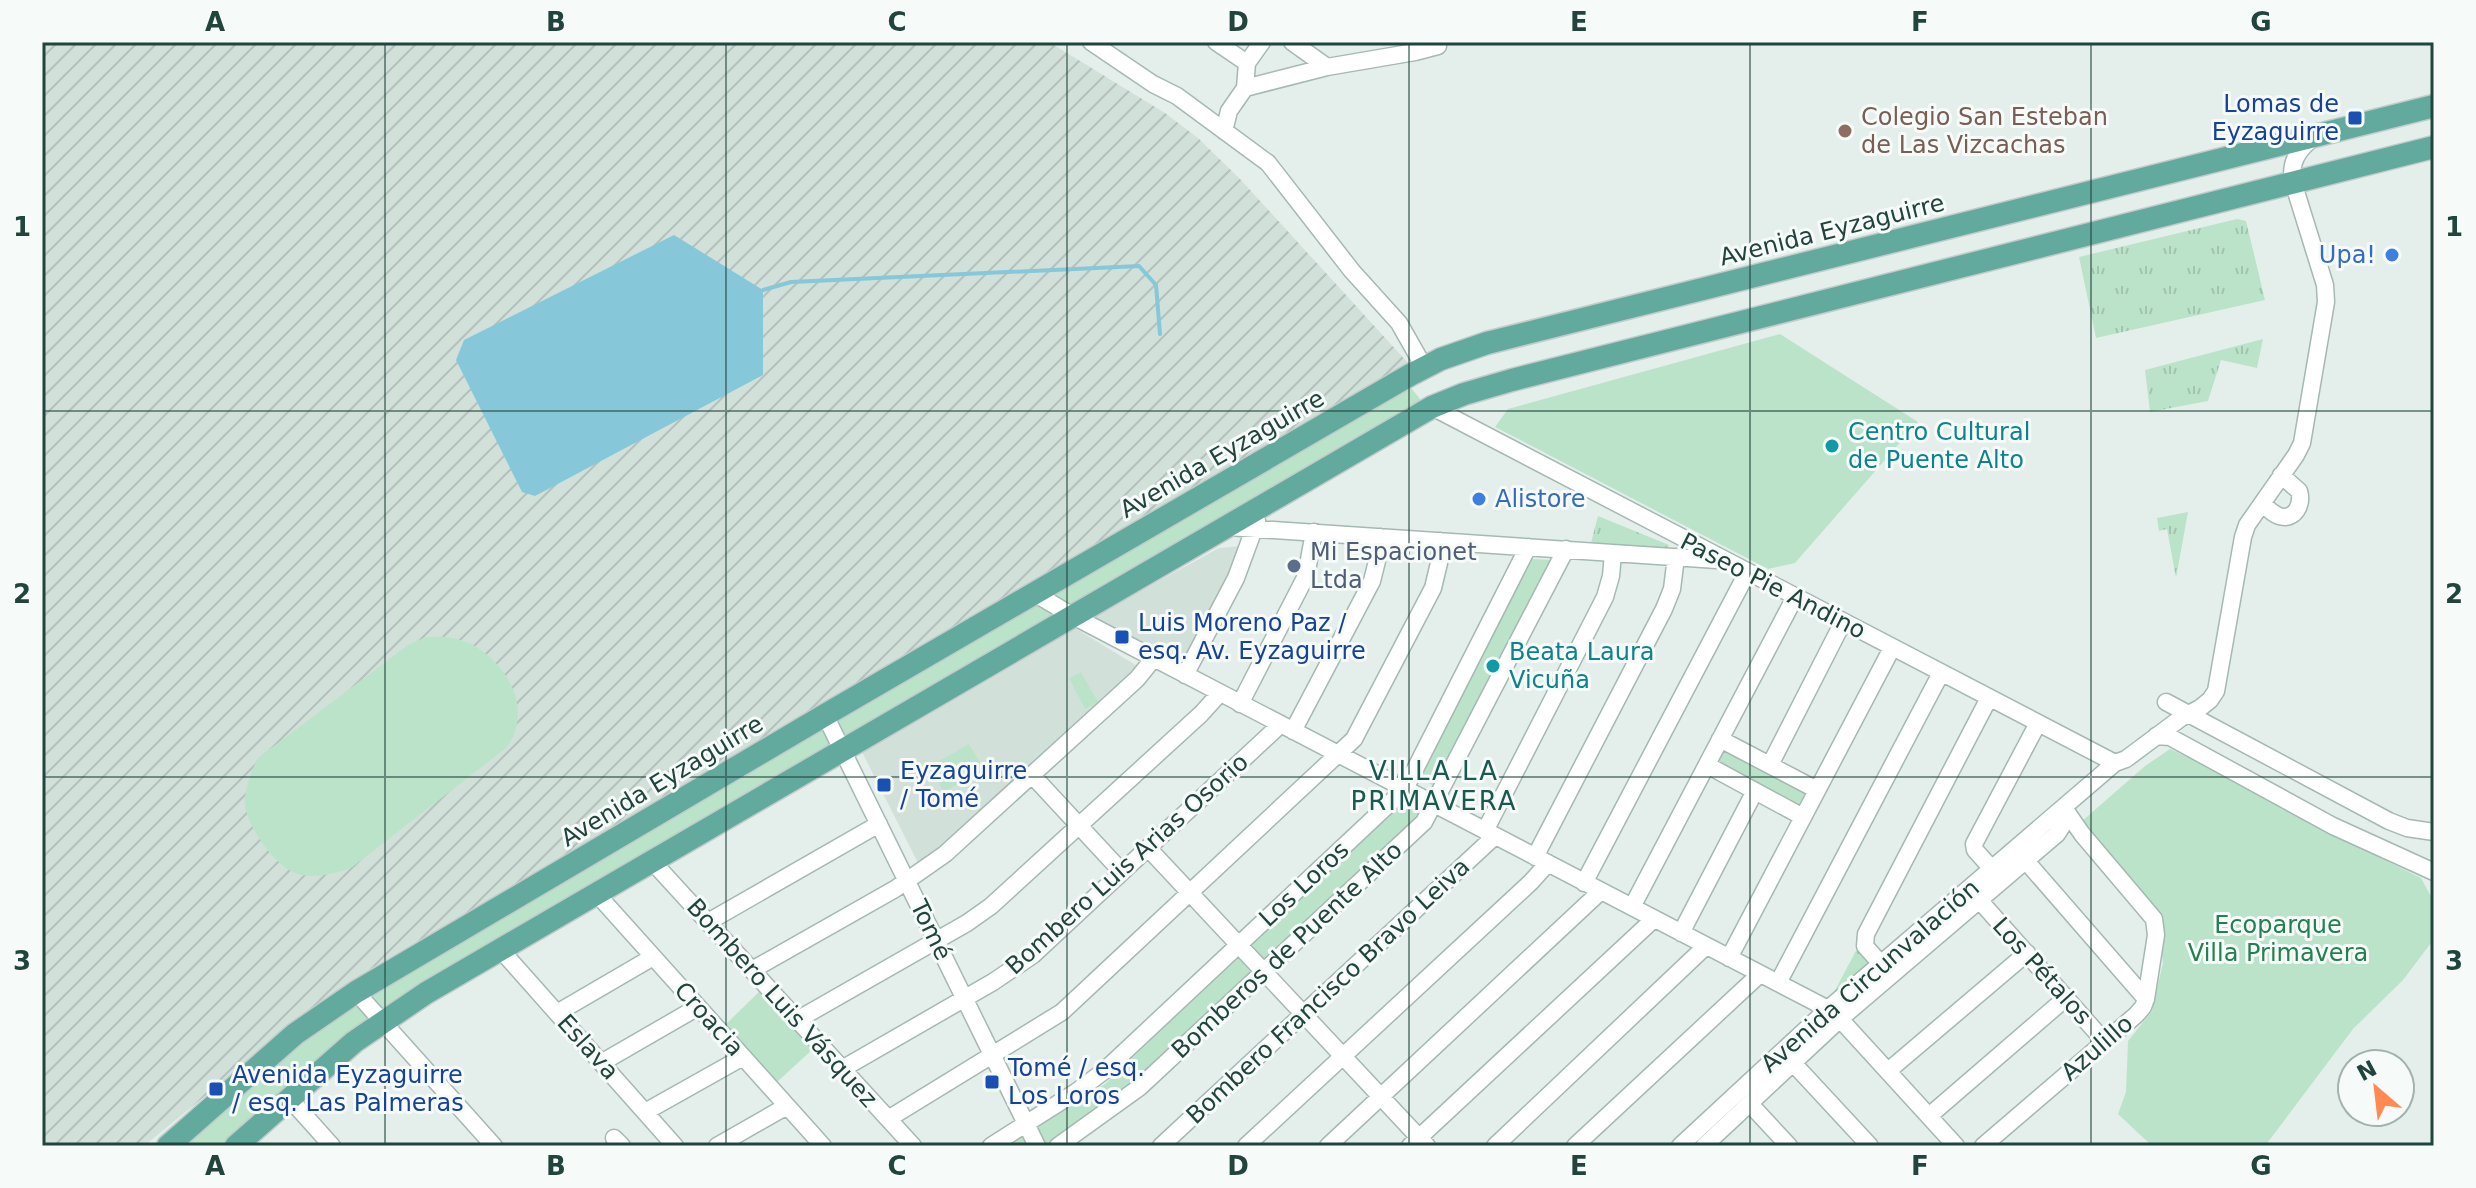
<svg xmlns="http://www.w3.org/2000/svg" width="2476" height="1188" font-family="'DejaVu Sans',sans-serif">
<style>
.built{fill:#d2e0da}
.industrial{fill:url(#industrial-furrows)}
.grass{fill:url(#grass-tufts)}
.park{fill:#bbe3c9}
.water{fill:#86c7da}
.lines{fill:none;stroke-linecap:round;stroke-linejoin:round}
.stream{stroke:#86c7da;stroke-width:4}
.minor-casing{stroke:#a6b8b3;stroke-width:19}
.major-casing{stroke:#c1cbc9;stroke-width:25}
.minor{stroke:#fff;stroke-width:16}
.major{stroke:#63aa9e;stroke-width:22}
.grid{fill:none;stroke:#21443d;stroke-width:2;stroke-opacity:0.55}
.transit-dot{fill:#1a4fb4;stroke:#f6fbf9;stroke-width:3}
.education-dot{fill:#8d6e63;stroke:#f6fbf9;stroke-width:3}
.shop-dot{fill:#3f7fe0;stroke:#f6fbf9;stroke-width:3}
.culture-dot{fill:#0f9aa8;stroke:#f6fbf9;stroke-width:3}
.service-dot{fill:#5c6f8a;stroke:#f6fbf9;stroke-width:3}
.labels{text-anchor:middle;dominant-baseline:central;stroke-width:6;stroke-linejoin:round;paint-order:stroke}
.transit-label{font-size:24px;fill:#164399;stroke:#f6fbf9;text-anchor:start}
.education-label{font-size:24px;fill:#785e54;stroke:#f6fbf9;text-anchor:start}
.street-label{font-size:24px;fill:#21443d;stroke:#f6fbf9}
.shop-label{font-size:24px;fill:#366cbe;stroke:#f6fbf9;text-anchor:end}
.culture-label{font-size:24px;fill:#0d838f;stroke:#f6fbf9;text-anchor:start}
.service-label{font-size:24px;fill:#4e5e75;stroke:#f6fbf9;text-anchor:start}
.park-label{font-size:24px;fill:#258050;stroke:#f6fbf9}
.neighbourhood-label{font-size:26px;letter-spacing:2px;fill:#19594f;stroke:#f6fbf9}
.neatline{fill:none;stroke:#21443d;stroke-width:3}
.grid-label{font-size:26px;text-anchor:middle;font-weight:bold;fill:#21443d}
</style>
<defs>
<pattern id="industrial-furrows" width="10" height="10" patternUnits="userSpaceOnUse" patternTransform="scale(2)"><rect width="10" height="10" fill="#d2e0da"/><path d="M-1 1l2-2M0 10L10 0M9 11l2-2" fill="none" stroke="#b4c1bc"/></pattern>
<pattern id="grass-tufts" width="24" height="20" patternUnits="userSpaceOnUse" patternTransform="scale(2)"><rect width="24" height="20" fill="#bbe3c9"/><path d="M3 7l-1-3M5 7V3M7 7l1-3M15 17l-1-3M17 17v-4M19 17l1-3" fill="none" stroke="#a0c4ae"/></pattern>
</defs>
<rect width="100%" height="100%" fill="#e4efeb"/>
<path class="built" d="M 1242,546 L 1186,663 L 1093,617 L 1219,548 Z
M 1073,627 L 1139,667 L 920,867 L 860,748 Z"/>
<path class="industrial" d="M 42,42 L 1049,42 L 1165,113 L 1198,138 L 1241,180 L 1409,364 L 370,969 L 309,1011 L 144,1146 L 42,1146 Z"/>
<path class="grass" d="M 2237,219 L 2246,221 L 2265,300 L 2096,338 L 2079,257 Z
M 2263,339 L 2257,368 L 2221,360 L 2208,401 L 2150,412 L 2145,370 Z
M 2188,512 L 2176,578 L 2167,529 L 2159,531 L 2157,518 Z
M 1598,516 L 1669,545 L 1667,550 L 1591,543 Z
M 1858,947 L 1874,964 L 1832,996 Z"/>
<path class="park" d="M 1780,334 L 1918,422 L 1795,563 L 1768,569 L 1495,427 L 1508,409 Z
M 1411,388 L 1420,399 L 1411,411 L 398,1004 L 232,1146 L 178,1146 L 302,1037 L 834,715 Z
M 1531,559 L 1554,560 L 1436,788 L 1420,777 Z
M 426,637 C 434,637 444,636 452,638 C 498,646 539,706 506,748 L 351,868 C 335,873 318,878 302,875 C 278,871 248,829 245,805 C 244,789 251,772 258,758 L 408,645 Z
M 1081,672 L 1098,702 L 1085,709 L 1069,678 Z
M 969,744 L 984,769 L 944,792 L 929,767 Z
M 1721,744 L 1813,792 L 1802,812 L 1711,763 Z
M 2170,749 L 2215,769 L 2282,809 L 2421,878 L 2434,902 L 2434,939 L 2403,980 L 2353,1029 L 2265,1146 L 2152,1146 L 2118,1114 L 2126,1092 L 2128,1041 L 2152,1011 L 2163,963 L 2157,914 L 2081,822 L 2145,766 Z
M 1404,798 L 1424,811 L 1418,822 L 1113,1103 L 1052,1146 L 1001,1146 L 1105,1084 Z
M 761,990 L 813,1049 L 777,1082 L 725,1025 Z"/>
<path class="water" d="M 674,235 L 763,290 L 763,375 L 535,496 L 522,492 L 456,360 L 464,340 Z"/>
<g class="lines">
<path class="stream" d="M 763,290 L 791,282 L 1139,266 L 1156,285 L 1160,334"/>
<defs>
<path id="minor" d="M 1091,42 L 1153,84 L 1177,96 L 1268,163 L 1352,271 L 1399,323 L 1424,367
M 1216,42 L 1247,63
M 1292,42 L 1327,67
M 1245,88 L 1327,67 L 1415,52 L 1438,46
M 1224,131 L 1229,111 L 1245,88 L 1247,63 L 1262,42
M 1432,407 L 2115,763
M 2263,504 C 2267,508 2273,514 2279,516 C 2295,521 2303,504 2299,491 L 2281,475
M 1228,527 L 1717,560
M 1034,593 L 1071,615 L 1828,1009 L 1840,1019 L 1956,1146
M 1185,675 L 1236,578 L 1257,521
M 2166,702 L 2389,821 L 2407,828 L 2434,832
M 1240,704 L 1306,576 L 1314,532
M 825,715 L 1037,1146
M 1293,731 L 1372,581 L 1377,561 L 1380,537
M 2156,736 L 2170,737 L 2333,826 L 2434,872
M 1720,739 L 1817,790
M 1707,765 L 1803,817
M 1770,765 L 1843,622
M 1032,775 L 1122,872
M 1485,831 L 1605,597 L 1611,576 L 1613,553
M 1148,848 L 1427,1146
M 1535,857 L 1664,609 L 1672,589 L 1676,557
M 651,860 L 913,1146
M 2026,861 L 2146,999
M 1992,869 L 1975,850 L 1974,844 L 2038,723
M 1584,883 L 1747,573
M 596,893 L 823,1146
M 1980,901 L 2105,1042
M 1632,907 L 1795,597
M 708,922 L 879,824
M 1681,933 L 1755,791
M 500,949 L 675,1146
M 1729,958 L 1892,648
M 1881,964 L 1865,946 L 1866,934 L 1989,698
M 752,970 L 895,889 L 945,854 L 1137,679 L 1154,658
M 1778,983 L 1941,673
M 356,992 L 494,1146
M 557,1013 L 653,957
M 797,1020 L 967,923 L 991,906 L 1201,714 L 1220,693
M 601,1063 L 698,1007
M 1793,1063 L 1870,1146
M 842,1069 L 993,982 L 1033,955 L 1281,724
M 1888,1071 L 2027,953
M 289,1098 L 332,1146
M 1750,1104 L 1789,1146
M 645,1112 L 743,1057
M 1929,1116 L 2067,997
M 888,1119 L 1062,1012 L 1338,754 L 1354,739 L 1433,588 L 1439,563 L 1440,541
M 614,1138 L 622,1146
M 717,1146 L 787,1106
M 991,1146 L 1076,1092 L 1104,1071 L 1405,789 L 1528,547
M 1058,1146 L 1140,1087 L 1424,822 L 1566,549
M 1161,1146 L 1495,836
M 1246,1146 L 1531,882 L 1548,863
M 1328,1146 L 1601,891
M 1410,1146 L 1654,919
M 1495,1146 L 1706,946
M 1575,1146 L 1760,974
M 1680,1146 L 1828,1009 L 2115,763 L 2126,759 L 2181,718 L 2200,708 L 2210,700 L 2216,691 L 2243,537 L 2247,525 L 2296,455 L 2302,443 L 2326,302 L 2325,285 L 2293,182 C 2289,162 2299,148 2315,137
M 1704,1146 L 1840,1019 L 2057,834 L 2064,823 L 2064,808
M 1983,1146 L 2136,1015 L 2143,1007 L 2146,999 L 2156,935 L 2154,919 L 2082,834 L 2064,808"/>
<path id="major" d="M 168,1146 L 295,1034 L 356,992 L 825,715 L 1410,375 L 1441,359 L 1487,343 L 2434,106
M 236,1146 L 354,1042 L 426,993 L 1432,407 L 1464,394 L 1512,380 L 2434,147"/>
</defs>
<use href="#minor" class="minor-casing"/>
<use href="#major" class="major-casing"/>
<use href="#minor" class="minor"/>
<use href="#major" class="major"/>
</g>
<path class="grid" d="M 385,42 L 385,1146M 726,42 L 726,1146M 1067,42 L 1067,1146M 1409,42 L 1409,1146M 1750,42 L 1750,1146M 2091,42 L 2091,1146M 42,411 L 2434,411M 42,777 L 2434,777"/>
<g class="transit-dot">
<rect x="2347" y="110" width="16" height="16" rx="4"/>
<rect x="1114" y="629" width="16" height="16" rx="4"/>
<rect x="876" y="777" width="16" height="16" rx="4"/>
<rect x="984" y="1074" width="16" height="16" rx="4"/>
<rect x="208" y="1081" width="16" height="16" rx="4"/>
</g>
<circle class="education-dot" cx="1845" cy="131" r="8"/>
<g class="shop-dot">
<circle cx="2392" cy="255" r="8"/>
<circle cx="1479" cy="499" r="8"/>
</g>
<g class="culture-dot">
<circle cx="1832" cy="446" r="8"/>
<circle cx="1493" cy="666" r="8"/>
</g>
<circle class="service-dot" cx="1294" cy="566" r="8"/>
<g class="labels">
<g class="transit-label">
<text x="2339" y="104" text-anchor="end">Lomas de<tspan x="2339" dy="28">Eyzaguirre</tspan></text>
<text x="1138" y="623">Luis Moreno Paz /<tspan x="1138" dy="28">esq. Av. Eyzaguirre</tspan></text>
<text x="900" y="771">Eyzaguirre<tspan x="900" dy="28">/ Tomé</tspan></text>
<text x="1008" y="1068">Tomé / esq.<tspan x="1008" dy="28">Los Loros</tspan></text>
<text x="232" y="1075">Avenida Eyzaguirre<tspan x="232" dy="28">/ esq. Las Palmeras</tspan></text>
</g>
<g class="education-label">
<text x="1861" y="117">Colegio San Esteban<tspan x="1861" dy="28">de Las Vizcachas</tspan></text>
</g>
<g class="street-label">
<text transform="translate(1832 230) rotate(-14)">Avenida Eyzaguirre</text>
<text transform="translate(1222 454) rotate(-30)">Avenida Eyzaguirre</text>
<text transform="translate(1773 586) rotate(27)">Paseo Pie Andino</text>
<text transform="translate(662 781) rotate(-31)">Avenida Eyzaguirre</text>
<text transform="translate(1127 864) rotate(-42)">Bombero Luis Arias Osorio</text>
<text transform="translate(1304 884) rotate(-43)">Los Loros</text>
<text transform="translate(931 930) rotate(64)">Tomé</text>
<text transform="translate(1287 950) rotate(-43)">Bomberos de Puente Alto</text>
<text transform="translate(2042 971) rotate(48)">Los Pétalos</text>
<text transform="translate(1870 976) rotate(-41)">Avenida Circunvalación</text>
<text transform="translate(1328 991) rotate(-43)">Bombero Francisco Bravo Leiva</text>
<text transform="translate(782 1003) rotate(48)">Bombero Luis Vásquez</text>
<text transform="translate(709 1019) rotate(48)">Croacia</text>
<text transform="translate(588 1047) rotate(48)">Eslava</text>
<text transform="translate(2097 1048) rotate(-41)">Azulillo</text>
</g>
<g class="shop-label">
<text x="2376" y="255">Upa!</text>
<text x="1495" y="499" text-anchor="start">Alistore</text>
</g>
<g class="culture-label">
<text x="1848" y="432">Centro Cultural<tspan x="1848" dy="28">de Puente Alto</tspan></text>
<text x="1509" y="652">Beata Laura<tspan x="1509" dy="28">Vicuña</tspan></text>
</g>
<g class="service-label">
<text x="1310" y="552">Mi Espacionet<tspan x="1310" dy="28">Ltda</tspan></text>
</g>
<g class="park-label">
<text x="2278" y="925">Ecoparque<tspan x="2278" dy="28">Villa Primavera</tspan></text>
</g>
<g class="neighbourhood-label">
<text x="1434" y="771">VILLA LA<tspan x="1434" dy="30">PRIMAVERA</tspan></text>
</g>
</g>
<rect width="2476" height="1188" fill="none" stroke="#f6fbf9" stroke-width="88"/>
<g transform="translate(2376 1088) rotate(332)"><circle r="38" fill="#f6fbf9" stroke="#a1b2ae" stroke-width="2"/>
<path d="M0-6L14 30L0 20L-14 30Z" fill="#ff8b52"/>
<text y="-12" font-size="22" font-weight="bold" text-anchor="middle" fill="#21443d">N</text>
</g>
<rect x="44" y="44" width="2388" height="1100" class="neatline"/>
<g class="grid-label">
<text x="215" y="31">A</text>
<text x="556" y="31">B</text>
<text x="897" y="31">C</text>
<text x="1238" y="31">D</text>
<text x="1579" y="31">E</text>
<text x="1920" y="31">F</text>
<text x="2261" y="31">G</text>
<text x="22" y="236">1</text>
<text x="2454" y="236">1</text>
<text x="22" y="603">2</text>
<text x="2454" y="603">2</text>
<text x="22" y="970">3</text>
<text x="2454" y="970">3</text>
<text x="215" y="1175">A</text>
<text x="556" y="1175">B</text>
<text x="897" y="1175">C</text>
<text x="1238" y="1175">D</text>
<text x="1579" y="1175">E</text>
<text x="1920" y="1175">F</text>
<text x="2261" y="1175">G</text>
</g>
</svg>
